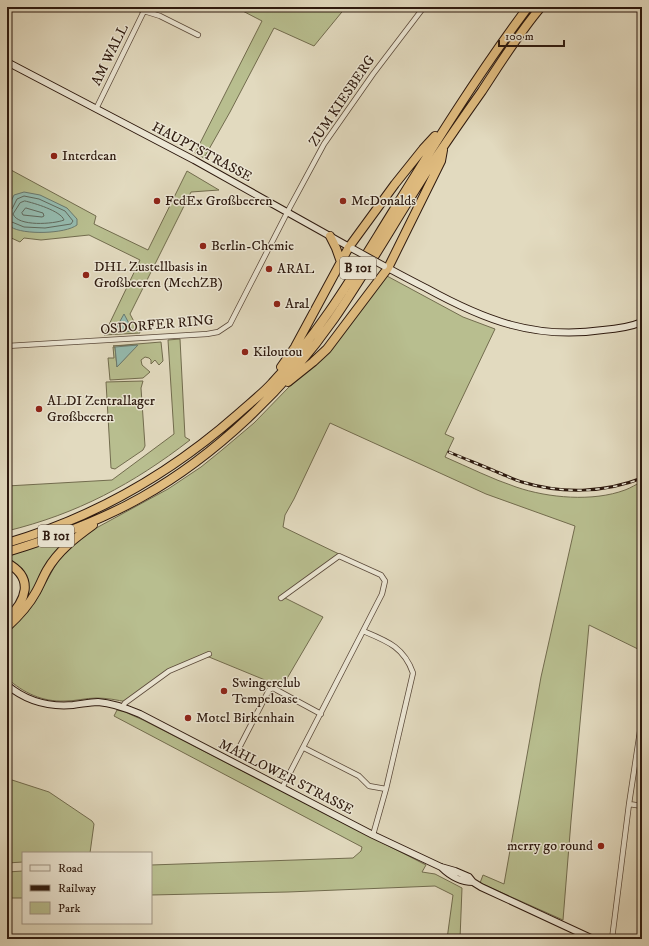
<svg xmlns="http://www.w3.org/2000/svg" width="649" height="946" font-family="'IM FELL DW Pica',serif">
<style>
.green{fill:#b8be8f;stroke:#726c4e}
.water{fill:#95bbaf;stroke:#6b7a6f}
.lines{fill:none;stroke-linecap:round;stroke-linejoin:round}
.shore{stroke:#616a5e;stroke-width:1}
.street-casing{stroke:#5a493a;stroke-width:6}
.secondary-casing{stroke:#2d190e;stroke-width:8}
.highway-casing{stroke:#2d190e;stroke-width:10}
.street{stroke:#ece7d5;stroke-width:4.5}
.secondary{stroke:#ece7d5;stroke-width:6}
.highway{stroke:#e1bd80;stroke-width:8}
.rail-casing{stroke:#2d190e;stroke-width:3}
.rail{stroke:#ece7d5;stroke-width:1.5;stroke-dasharray:4.5;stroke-linecap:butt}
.secondary-bridge-casing{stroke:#2d190e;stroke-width:8;stroke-linecap:butt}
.secondary-bridge{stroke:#ece7d5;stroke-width:6}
.poi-dot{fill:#8f2418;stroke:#ece7d5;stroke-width:1.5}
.labels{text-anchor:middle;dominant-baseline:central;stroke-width:3;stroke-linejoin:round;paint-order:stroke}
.shield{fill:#ece7d5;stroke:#66574a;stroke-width:1}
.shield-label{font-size:13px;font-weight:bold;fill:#2d190e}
.street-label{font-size:14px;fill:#2d190e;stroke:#ece7d5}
.poi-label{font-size:14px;fill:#2d190e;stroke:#ece7d5;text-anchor:start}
</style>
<rect width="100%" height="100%" fill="#e2dabf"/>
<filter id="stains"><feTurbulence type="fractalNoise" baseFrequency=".005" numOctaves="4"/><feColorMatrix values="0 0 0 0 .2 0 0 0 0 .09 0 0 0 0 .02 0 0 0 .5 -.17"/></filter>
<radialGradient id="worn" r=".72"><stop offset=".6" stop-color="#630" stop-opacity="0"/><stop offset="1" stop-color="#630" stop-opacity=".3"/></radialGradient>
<path class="green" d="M 235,7 L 346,7 L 314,46 L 274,28 L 230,112 L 204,158 L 195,153 L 262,21 Z
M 11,170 L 96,216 L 94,224 L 148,250 L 187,171 L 219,190 L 191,192 L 130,314 L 140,333 L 104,335 L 140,260 L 89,235 L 41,240 L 24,238 L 20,242 L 7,236 L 7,178 Z
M 387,276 L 463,317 L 495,329 L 445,434 L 454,438 L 445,457 C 468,467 492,479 516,487 C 548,498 593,502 625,490 C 631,488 636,484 642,482 L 642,651 L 589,625 L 571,821 L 563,920 L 480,883 L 483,875 L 504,884 L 541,677 L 575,526 L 486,494 L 330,423 L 294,499 L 285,515 L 283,527 L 339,554 L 281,596 L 323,617 L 282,687 L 209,657 L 204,657 L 169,671 L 127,702 C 117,700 107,698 96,698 C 86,698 76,701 65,701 C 43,702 23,693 7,678 L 7,633 L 26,614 L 36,600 L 60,557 L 87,533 L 168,489 L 201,467 L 222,450 L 254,423 L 289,387 L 330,352 L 368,300 Z
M 180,339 L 185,437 L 190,440 C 133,484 77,514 7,531 L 7,486 L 112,480 L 174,434 L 168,340 Z
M 161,342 L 163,361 L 159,365 L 155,360 L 151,364 L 151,360 L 149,358 L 145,357 L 141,360 L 142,365 L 150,372 L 143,378 L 110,380 L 108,358 L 114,358 L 113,347 L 115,347 L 117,367 L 137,345 L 113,346 Z
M 143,381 L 141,388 L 145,446 L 143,450 L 115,469 L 111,468 L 106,382 Z
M 70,536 L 53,555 L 25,606 L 7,622 L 27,590 L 7,560 L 7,556 Z
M 117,710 L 125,712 L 143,720 L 426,865 L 422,872 L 435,874 L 462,888 L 460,939 L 447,939 L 453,895 L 435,886 L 288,892 L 151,895 L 151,865 L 353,858 L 361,851 L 362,847 L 114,716 Z
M 9,779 L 49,792 L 92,821 L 94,824 L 90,853 L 23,853 L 23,862 L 7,863 L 7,780 Z
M 23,871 L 23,898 L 7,898 L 7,872 Z"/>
<path class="water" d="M 24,192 L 40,195 L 67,208 L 77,219 L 77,225 C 65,234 23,235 11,227 C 9,226 8,224 7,222 L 7,210 L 14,195 Z
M 124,314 L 133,331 L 114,332 Z
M 138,345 L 117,367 L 115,347 Z"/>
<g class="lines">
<path class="shore" d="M 25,201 C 34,203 61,211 64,220 C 54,224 18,227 13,214 L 20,203 Z
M 26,208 L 43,213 L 44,216 L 42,217 L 23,215 L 22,213 Z
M 7,210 L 12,209 L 17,199 L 24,196 L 39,199 L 65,211 L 73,221 L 71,224 L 45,228 L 24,227 L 7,220"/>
<defs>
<path id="street" d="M 135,7 L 144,11 L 160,16 L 198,35
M 96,109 L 144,11
M 7,346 L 207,334 L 218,332 L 230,324 L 290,207 L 324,144 L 373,74 L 424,7
M 281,598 L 339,556 L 381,575 L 385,581 L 382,594 L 363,631 L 282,788
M 363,631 C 387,641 404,647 413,673 L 386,789 L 373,835
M 123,706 L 125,703 L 169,671 L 209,654
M 239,748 L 269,690 L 273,688 L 321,714
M 304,748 L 359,776 L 369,786 L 386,789
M 629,804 L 642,806
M 612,939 L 629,804 L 642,718"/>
<path id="secondary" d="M 7,62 L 194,160 L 353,249
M 386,267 C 399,274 412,281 426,288 C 484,320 535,340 603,330 C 616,329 630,327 642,322
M 7,685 C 26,701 49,707 73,705 C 82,704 90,702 98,702 C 113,703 126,708 140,714 L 373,835 L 441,867 L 455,871 L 469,877 L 473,882 L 481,887 L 593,939
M 441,867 C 450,876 460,882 473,882"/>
<path id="highway" d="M 330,236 L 336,248 L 341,262
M 281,367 L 295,347 L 349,247 L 395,184 L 423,149 L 435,136
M 288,382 L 313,362 L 327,349 L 388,268 L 441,161 L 443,150
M 7,543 C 93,518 171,473 238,414 C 249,404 262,394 272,383 C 319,334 354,274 390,216 C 434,145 478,74 528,7
M 7,552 C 53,538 100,521 142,497 C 215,456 286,388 334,319 C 369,268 399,214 433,162 C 449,138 465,115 482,91 C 501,62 519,33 541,7
M 7,563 C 35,578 26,601 7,619
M 7,627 C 18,617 29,605 36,592 C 40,585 43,577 47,570 C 58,551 75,538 93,525"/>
</defs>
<use href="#street" class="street-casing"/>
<use href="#secondary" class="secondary-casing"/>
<use href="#highway" class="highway-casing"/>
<use href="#street" class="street"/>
<use href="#secondary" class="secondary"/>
<use href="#highway" class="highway"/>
<defs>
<path id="rail" d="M 449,452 C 465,459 481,465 497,472 C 505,475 514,480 522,482 C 562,494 604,493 642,478"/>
</defs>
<use href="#rail" class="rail-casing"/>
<use href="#rail" class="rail"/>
<defs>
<path id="secondary-bridge" d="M 353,249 L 384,266"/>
</defs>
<use href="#secondary-bridge" class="secondary-bridge-casing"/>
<use href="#secondary-bridge" class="secondary-bridge"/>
</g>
<g class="poi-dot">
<circle cx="54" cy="156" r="4"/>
<circle cx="157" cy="201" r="4"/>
<circle cx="343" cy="201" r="4"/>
<circle cx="203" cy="246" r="4"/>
<circle cx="269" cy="269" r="4"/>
<circle cx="86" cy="275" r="4"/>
<circle cx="277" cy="304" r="4"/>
<circle cx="245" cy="352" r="4"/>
<circle cx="39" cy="409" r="4"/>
<circle cx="224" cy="691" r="4"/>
<circle cx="188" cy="718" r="4"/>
<circle cx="601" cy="846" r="4"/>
</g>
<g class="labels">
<g class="shield">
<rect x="340" y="257" width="36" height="22" rx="3"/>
<rect x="38" y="525" width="36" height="22" rx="3"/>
</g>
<g class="shield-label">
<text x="358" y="268">B 101</text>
<text x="56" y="536">B 101</text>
</g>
<g class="street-label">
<text transform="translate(110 55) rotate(-64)">AM WALL</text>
<text transform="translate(342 101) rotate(-56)">ZUM KIESBERG</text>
<text transform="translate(202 152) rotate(28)">HAUPTSTRASSE</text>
<text transform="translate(157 325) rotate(-5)">OSDORFER RING</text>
<text transform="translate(286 777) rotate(27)">MAHLOWER STRASSE</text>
</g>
<g class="poi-label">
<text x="62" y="156">Interdean</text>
<text x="165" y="201">FedEx Großbeeren</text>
<text x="351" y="201">McDonalds</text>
<text x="211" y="246">Berlin-Chemie</text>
<text x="94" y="267">DHL Zustellbasis in<tspan x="94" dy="16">Großbeeren (MechZB)</tspan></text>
<text x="277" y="269">ARAL</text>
<text x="285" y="304">Aral</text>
<text x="253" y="352">Kiloutou</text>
<text x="47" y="401">ALDI Zentrallager<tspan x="47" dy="16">Großbeeren</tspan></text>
<text x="232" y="683">Swingerclub<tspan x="232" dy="16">Tempeloase</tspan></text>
<text x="196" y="718">Motel Birkenhain</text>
<text x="593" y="846" text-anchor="end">merry go round</text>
</g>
</g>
<rect width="649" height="946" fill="none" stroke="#e2dabf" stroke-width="24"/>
<rect x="8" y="8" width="633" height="930" fill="none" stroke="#2d190e" stroke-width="2"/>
<rect x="12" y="12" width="625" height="922" fill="none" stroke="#2d190e"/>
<rect x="22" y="852" width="130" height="72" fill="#ece7d5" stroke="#a09585"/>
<rect x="30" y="865" width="20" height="6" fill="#ece7d5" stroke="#a09585"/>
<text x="58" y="872" font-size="12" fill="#2d190e">Road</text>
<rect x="30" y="885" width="20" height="6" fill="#2d190e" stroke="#a09585"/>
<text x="58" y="892" font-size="12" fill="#2d190e">Railway</text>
<rect x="30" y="902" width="20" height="12" fill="#b8be8f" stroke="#a09585"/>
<text x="58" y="912" font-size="12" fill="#2d190e">Park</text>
<path d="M499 40v6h65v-6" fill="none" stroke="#2d190e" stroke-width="2"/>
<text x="505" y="40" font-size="12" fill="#2d190e" stroke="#ece7d5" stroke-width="3" paint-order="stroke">100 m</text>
<rect width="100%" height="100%" filter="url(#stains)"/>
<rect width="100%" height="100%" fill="url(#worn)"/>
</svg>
